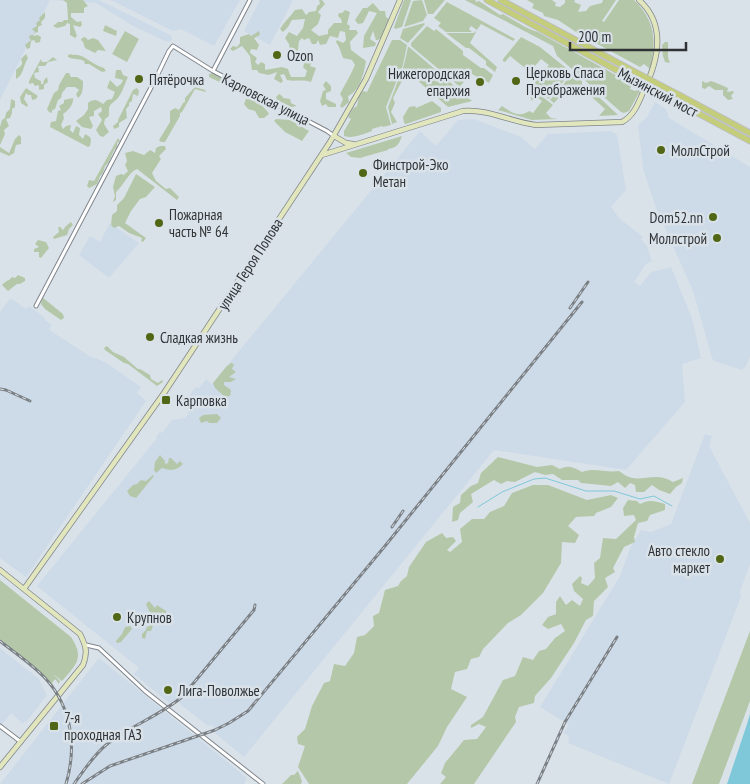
<svg xmlns="http://www.w3.org/2000/svg" width="750" height="784" font-family="'PT Sans Narrow',sans-serif">
<style>
.built{fill:#cddae8}
.green{fill:#b4c8a9}
.water{fill:#7ec8d9}
.lines{fill:none;stroke-linecap:round;stroke-linejoin:round}
.stream{stroke:#7ec8d9;stroke-width:1}
.street-casing{stroke:#80868d;stroke-width:5}
.secondary-casing{stroke:#80868d;stroke-width:6}
.primary-casing{stroke:#bdbebf;stroke-width:7}
.street{stroke:#fff;stroke-width:3}
.secondary{stroke:#e1e6bc;stroke-width:4.5}
.primary{stroke:#c4ce7a;stroke-width:5}
.rail-casing{stroke:#7b8085;stroke-width:3}
.rail{stroke:#dae2e9;stroke-width:1;stroke-dasharray:4;stroke-linecap:butt}
.primary-bridge-casing{stroke:#bdbebf;stroke-width:7;stroke-linecap:butt}
.primary-bridge{stroke:#c4ce7a;stroke-width:5}
.poi-dot{fill:#516715;stroke:#dae2e9;stroke-width:2}
.labels{text-anchor:middle;dominant-baseline:central;stroke-width:5;stroke-linejoin:round;paint-order:stroke}
.poi-label{font-size:15px;fill:#303336;stroke:#dae2e9;text-anchor:start}
.street-label{font-size:15px;fill:#303336;stroke:#dae2e9}
</style>
<rect width="100%" height="100%" fill="#dae2e9"/>
<path class="built" d="M 0,0 L 99,0 L 170,35 L 172,37 L 172,40 L 169,42 L 165,41 L 133,26 L 96,3 L 50,0 L 0,100 Z
M 111,0 L 240,0 L 214,46 L 181,29 L 173,31 Z
M 260,0 L 293,0 L 270,45 L 244,31 Z
M 655,102 L 666,109 L 669,118 L 750,167 L 750,356 L 746,366 L 742,370 L 714,361 L 712,358 L 693,291 L 656,208 L 643,169 L 638,125 L 647,117 Z
M 474,119 L 521,137 L 535,149 L 548,134 L 611,131 L 617,135 L 626,190 L 611,207 L 619,218 L 643,237 L 641,239 L 647,246 L 652,261 L 646,264 L 634,282 L 640,286 L 651,272 L 671,267 L 692,318 L 701,358 L 682,364 L 685,402 L 626,470 L 494,450 L 244,757 L 216,734 L 213,725 L 208,726 L 181,705 L 176,699 L 170,704 L 134,674 L 139,668 L 37,586 L 157,438 L 156,437 L 160,432 L 162,433 L 172,420 L 185,418 L 189,413 L 188,412 L 192,406 L 185,400 L 196,387 L 199,388 L 206,379 L 212,384 L 420,131 L 436,146 L 458,120 Z
M 110,223 L 139,243 L 109,278 L 79,255 L 90,236 L 100,242 Z
M 12,299 L 26,309 L 29,306 L 44,317 L 45,320 L 52,325 L 49,330 L 68,342 L 91,357 L 96,358 L 108,364 L 141,387 L 137,393 L 146,401 L 26,577 L 0,558 L 0,312 L 9,300 Z
M 705,434 L 712,436 L 709,446 L 750,523 L 750,564 L 740,592 L 741,597 L 669,784 L 568,743 L 569,736 L 563,733 L 569,725 L 540,707 L 620,576 L 631,546 L 641,530 L 651,532 L 671,524 Z
M 0,648 L 39,679 L 47,695 L 27,721 L 22,723 L 11,713 L 0,727 Z
M 99,658 L 247,778 L 244,784 L 0,784 Z"/>
<path class="green" d="M 63,0 L 83,0 L 88,6 L 84,8 L 84,13 L 71,13 L 71,17 L 77,22 L 81,21 L 82,25 L 80,27 L 73,25 L 77,36 L 75,38 L 70,35 L 70,24 L 67,23 L 65,26 L 57,28 L 53,26 L 58,22 L 62,22 L 64,20 L 68,20 L 67,3 Z
M 319,0 L 322,0 L 325,4 L 318,12 L 321,15 L 318,24 L 311,30 L 319,36 L 328,34 L 328,30 L 334,23 L 342,23 L 341,19 L 338,16 L 339,13 L 342,13 L 345,10 L 350,12 L 347,24 L 350,26 L 349,30 L 356,30 L 358,33 L 350,42 L 351,50 L 366,61 C 364,73 360,91 348,96 L 349,102 L 342,108 L 340,106 L 343,99 L 340,94 C 345,84 351,75 355,65 L 352,60 L 343,58 L 339,47 L 336,42 L 337,40 L 343,43 L 346,40 L 345,32 L 340,31 L 338,38 L 330,36 L 326,44 L 320,45 L 318,40 L 316,44 L 312,44 L 309,38 L 304,40 L 302,38 L 299,41 L 298,50 L 300,53 L 298,56 L 290,50 L 289,44 L 285,38 L 289,32 L 297,36 L 303,28 L 305,19 L 292,20 L 288,27 L 283,32 L 280,29 C 284,22 290,17 295,10 L 302,9 L 306,15 L 309,12 L 316,11 L 317,6 L 320,4 Z
M 404,0 L 411,0 L 402,27 L 395,29 L 394,27 Z
M 422,0 L 427,15 L 423,21 L 404,27 L 413,1 Z
M 424,0 L 445,0 L 433,14 L 428,14 Z
M 465,0 L 475,0 L 476,2 L 479,1 L 500,15 L 503,14 C 514,20 526,29 538,32 L 632,84 L 630,89 L 635,91 L 641,89 L 629,111 L 624,113 L 621,112 L 557,56 L 553,46 Z
M 527,0 L 552,0 L 556,3 L 555,6 L 560,7 L 565,3 L 565,0 L 575,0 L 574,2 L 581,5 L 578,12 L 586,11 L 590,6 L 602,3 L 603,0 L 616,0 L 602,21 L 604,22 L 619,0 L 634,0 C 655,20 657,41 650,69 L 644,64 L 640,67 L 579,34 L 558,20 L 544,16 L 543,13 L 532,8 L 534,4 Z
M 447,2 L 515,39 L 513,41 L 481,24 L 477,30 L 471,26 L 469,29 L 472,32 L 446,32 L 438,26 L 441,23 L 434,18 Z
M 373,3 L 380,11 L 385,11 L 386,17 L 389,19 L 382,37 L 378,40 L 376,40 L 373,31 L 370,39 L 376,43 L 375,46 L 363,48 L 364,36 L 377,13 L 369,11 L 363,23 L 358,24 L 355,20 L 363,8 L 367,8 Z
M 45,12 L 45,18 L 41,22 L 42,25 L 38,27 L 38,32 L 35,33 L 33,36 L 38,35 L 41,37 L 40,42 L 36,43 L 34,40 L 31,41 L 30,48 L 27,49 L 25,45 L 31,40 L 29,38 L 30,35 L 33,35 L 35,32 L 32,29 L 37,26 L 36,23 L 40,20 L 39,18 Z
M 424,23 L 425,24 L 408,43 L 400,38 L 403,29 Z
M 105,25 L 117,31 L 116,36 L 103,31 Z
M 427,26 L 434,31 L 436,29 L 463,51 L 463,55 L 481,68 L 484,68 L 493,75 L 489,83 L 470,73 L 460,87 L 411,46 L 411,43 Z
M 125,31 L 139,39 L 127,62 L 112,54 Z
M 259,31 L 260,35 L 254,38 L 259,45 L 257,50 L 251,49 L 250,53 L 257,58 L 255,62 L 258,65 L 261,62 L 265,64 L 265,70 L 282,67 L 288,69 L 291,77 L 305,77 L 307,71 L 303,67 L 305,61 L 302,58 L 304,54 L 309,56 L 312,61 L 310,66 L 316,68 L 311,82 C 302,79 295,82 287,80 L 284,74 L 280,75 L 283,81 L 281,83 L 274,79 L 277,72 L 269,75 L 259,73 L 257,70 L 252,70 L 250,56 L 242,46 L 233,51 L 230,49 L 233,46 L 237,47 L 240,43 L 240,37 L 249,34 L 251,36 Z
M 475,31 L 476,32 L 470,43 L 497,67 L 495,72 L 486,65 L 486,61 L 469,48 L 466,48 L 446,33 L 474,33 Z
M 85,37 L 88,40 L 93,38 L 98,40 L 106,51 L 98,50 L 95,53 L 85,48 L 83,42 L 81,40 L 82,38 Z
M 521,37 L 540,47 L 571,72 L 549,99 L 532,86 L 549,65 L 541,59 L 530,72 L 510,56 L 505,62 L 503,61 L 503,59 Z
M 392,40 L 400,40 L 407,45 L 403,65 L 386,107 L 391,125 L 383,127 L 382,126 L 372,129 L 372,131 C 363,134 353,139 344,136 L 344,131 L 351,119 L 348,117 C 352,112 350,109 357,106 L 359,96 L 363,91 L 367,92 Z
M 665,42 L 668,42 L 668,57 L 670,63 L 665,62 L 663,56 L 662,45 Z
M 408,47 L 409,47 L 472,101 L 448,107 L 417,80 L 412,79 L 402,81 L 393,98 L 395,103 L 391,112 L 397,122 L 392,124 L 388,107 L 404,65 Z
M 26,54 L 28,58 C 23,65 24,75 16,79 L 16,70 C 20,66 24,66 21,59 Z
M 71,54 L 73,55 C 84,53 93,66 104,68 L 106,71 L 102,72 L 89,64 L 85,64 L 84,61 C 78,58 74,60 68,57 L 68,55 Z
M 53,57 L 57,60 L 48,62 L 45,66 L 38,66 L 39,72 L 34,73 L 35,78 L 41,81 L 41,84 L 43,84 L 44,80 L 47,77 L 48,82 L 44,85 L 44,89 L 39,90 L 39,85 L 35,86 L 33,83 L 29,84 L 29,81 L 41,59 L 42,62 L 47,62 Z
M 116,70 L 121,70 L 123,75 L 128,77 C 125,83 122,94 117,99 C 109,106 109,104 109,116 L 105,119 L 104,124 L 109,132 L 103,137 L 100,136 L 96,130 L 102,120 L 98,114 L 102,111 L 101,107 L 94,111 L 94,116 L 89,117 L 93,126 L 91,129 L 82,127 L 76,121 L 84,115 L 88,109 L 88,103 C 94,98 97,100 103,104 L 107,100 L 112,99 L 115,92 L 107,88 L 110,80 L 117,87 L 121,84 L 123,80 L 115,78 Z
M 66,73 L 69,73 L 71,77 L 77,77 L 83,81 C 83,88 83,94 78,98 L 76,94 L 79,90 L 75,87 L 67,87 L 62,93 L 61,98 L 58,100 L 55,109 L 52,110 L 52,113 L 49,112 L 47,109 L 54,93 L 58,90 L 59,85 Z
M 213,73 L 244,90 L 244,94 L 209,77 L 209,74 Z
M 572,74 L 582,81 L 582,86 L 576,94 L 568,88 L 554,103 L 550,100 Z
M 326,81 L 331,86 L 331,91 L 326,93 L 326,99 L 336,104 L 336,107 L 328,107 L 326,104 L 322,106 L 320,101 L 323,91 L 326,90 L 323,85 Z
M 702,81 L 706,83 L 711,81 C 717,83 722,85 728,88 L 727,92 L 733,91 L 734,92 L 731,96 L 733,99 L 728,100 L 723,95 L 723,90 L 715,90 L 709,86 L 705,89 L 702,88 Z
M 586,85 L 618,115 L 599,116 L 605,109 L 584,90 Z
M 195,87 L 205,90 L 206,92 L 195,89 L 182,112 L 180,113 L 180,116 L 165,142 L 161,142 L 159,140 L 170,122 L 170,111 L 175,108 L 179,110 L 183,103 L 185,102 L 185,98 Z
M 26,88 L 38,96 L 36,99 L 32,100 L 31,95 L 28,95 L 26,93 L 24,99 L 28,105 L 27,107 L 21,103 L 20,97 Z
M 137,88 L 139,91 L 138,96 L 133,94 L 132,101 L 129,103 L 129,106 L 126,109 L 127,118 L 119,123 L 119,127 L 114,129 L 113,126 L 118,122 L 118,120 L 133,90 Z
M 531,88 L 553,105 L 546,113 L 551,118 L 558,119 L 532,120 L 498,110 L 502,106 C 511,112 519,118 529,111 L 533,113 L 542,101 L 535,96 L 532,101 L 528,93 Z
M 279,94 L 282,96 L 283,98 L 290,99 L 291,103 L 297,106 L 291,107 L 277,100 L 276,97 Z
M 73,98 C 74,104 68,111 63,114 L 64,118 L 61,125 L 63,129 L 66,126 L 71,125 L 70,130 L 73,133 L 76,126 L 80,128 L 79,135 L 83,139 L 85,134 L 90,137 L 91,140 L 90,146 L 88,147 L 50,127 L 51,122 L 56,121 L 58,111 L 61,110 L 59,106 L 64,103 L 64,100 Z
M 11,99 L 15,101 L 15,107 L 12,109 L 12,113 L 10,118 L 6,119 L 9,126 L 4,130 L 5,134 L 0,145 L 0,127 L 2,120 L 5,118 L 6,113 L 10,109 Z
M 246,99 C 255,99 265,107 269,114 L 264,118 L 259,118 L 255,111 L 248,109 L 244,104 Z
M 432,101 L 441,108 L 441,112 L 406,124 L 404,123 L 403,117 L 409,107 L 415,106 L 416,108 Z
M 276,119 L 290,120 L 309,131 L 302,141 L 285,132 L 274,121 Z
M 19,135 L 21,137 L 21,144 L 16,145 L 14,153 L 9,156 L 0,152 L 0,147 L 9,153 L 15,139 Z
M 402,136 C 399,145 396,148 388,149 L 388,150 L 360,158 L 351,157 L 346,153 Z
M 118,138 L 120,141 L 117,143 L 117,147 C 111,152 111,162 105,166 L 103,173 L 100,176 L 97,184 L 89,188 L 87,186 L 89,180 L 94,181 Z
M 160,146 L 165,146 L 166,149 L 159,156 L 161,159 L 152,173 L 156,181 L 166,189 L 170,188 L 179,197 L 177,200 L 137,169 C 128,173 124,185 116,192 L 116,200 L 113,202 L 115,196 L 113,187 L 116,176 L 121,174 L 124,175 L 128,171 L 125,165 L 127,161 L 125,153 L 133,151 L 144,155 L 150,150 L 155,153 L 156,148 Z
M 136,174 L 155,187 L 146,197 L 140,199 L 131,211 L 125,223 L 146,238 L 143,242 L 141,241 L 142,238 L 129,233 L 119,226 L 114,228 L 111,225 L 112,215 L 117,211 L 117,205 L 124,198 Z
M 71,222 L 73,225 L 69,229 L 67,235 L 54,239 L 53,237 L 59,232 L 58,227 L 60,227 L 63,230 L 66,226 Z
M 38,240 L 46,242 L 49,248 L 41,258 L 39,257 L 39,252 L 34,252 L 34,249 L 39,247 L 35,244 Z
M 18,275 L 25,278 L 25,281 L 20,284 L 17,284 L 8,291 L 2,285 C 5,281 9,281 12,277 L 15,278 Z
M 42,297 L 63,314 L 64,318 L 61,320 L 45,309 L 41,304 Z
M 107,346 L 113,352 L 124,357 L 138,369 L 140,369 L 150,375 L 151,379 L 158,383 L 162,380 L 163,382 L 157,386 L 128,364 L 124,363 L 105,350 L 104,348 Z
M 231,363 L 234,364 L 232,369 L 236,372 L 229,377 L 236,379 L 231,382 L 224,382 L 224,385 L 231,390 L 230,396 L 225,397 L 215,388 L 213,383 L 226,367 Z
M 217,414 L 221,418 L 217,423 L 209,423 L 207,421 L 201,423 L 199,418 L 203,415 Z
M 160,455 L 165,461 L 165,464 L 168,463 L 169,458 L 171,458 L 177,464 L 180,461 L 183,464 C 176,471 171,471 162,468 L 156,473 L 154,470 L 155,462 Z
M 498,457 L 537,467 L 552,465 L 560,469 C 568,465 573,467 582,472 C 595,467 605,473 619,471 C 622,473 626,476 629,477 C 642,482 656,471 673,482 L 683,478 L 682,483 L 676,487 L 670,494 L 659,490 L 652,485 L 644,492 L 636,492 L 635,485 L 630,483 L 625,488 L 618,482 L 611,486 L 581,483 L 578,480 L 562,480 L 553,474 L 545,475 L 535,472 L 515,482 L 507,481 L 501,484 L 494,480 L 471,494 L 473,502 L 460,513 L 458,520 L 452,522 L 453,507 L 460,503 L 461,495 L 471,486 L 478,483 L 481,473 Z
M 153,475 L 154,476 L 136,498 L 130,496 L 127,491 L 133,485 L 137,484 L 141,480 L 146,481 Z
M 533,485 L 548,485 L 587,500 L 611,495 L 618,498 L 611,507 L 596,513 L 594,516 L 576,517 L 568,526 L 579,535 L 575,543 L 562,542 L 561,563 L 543,593 L 521,615 L 508,623 L 483,649 L 479,657 L 471,659 L 467,669 L 455,672 L 451,689 L 467,697 L 447,727 L 438,746 L 407,784 L 309,784 L 298,767 L 305,746 L 298,744 L 297,737 L 305,729 L 312,706 L 324,683 L 330,681 L 334,664 L 345,666 L 354,653 L 357,637 L 365,635 L 374,626 L 373,616 L 379,613 L 385,590 L 398,586 L 401,581 L 407,576 L 409,567 L 426,542 L 442,533 L 446,538 L 453,537 L 456,541 L 447,550 L 450,552 L 462,542 L 460,529 L 472,519 L 484,519 L 490,512 L 504,506 L 512,493 Z
M 628,500 L 637,501 L 640,504 C 649,499 655,501 665,504 L 665,510 L 650,515 L 647,521 L 638,523 L 634,537 L 635,542 L 624,547 L 613,568 L 615,572 L 605,578 L 608,587 L 594,601 L 593,616 L 586,620 L 574,643 L 551,678 L 535,696 L 534,703 L 519,707 L 515,717 L 516,722 L 474,784 L 440,784 L 446,777 L 441,773 L 445,763 L 464,740 L 477,739 L 486,727 L 479,724 L 471,728 L 471,725 L 483,717 L 503,680 L 515,676 L 523,657 L 533,660 L 539,651 L 546,649 L 555,638 L 565,631 L 561,624 L 548,629 L 542,625 L 548,617 L 556,614 L 556,602 L 560,596 L 566,605 L 572,600 L 580,606 L 583,599 L 574,591 L 572,584 L 580,576 L 582,578 L 581,583 L 588,586 L 595,578 L 594,563 L 600,558 L 603,538 L 616,539 L 636,520 L 634,515 L 624,516 L 623,508 Z
M 0,580 L 71,637 C 85,658 76,665 62,681 L 53,674 L 60,681 L 59,684 L 55,679 L 52,683 L 54,686 L 52,687 L 48,680 L 0,639 Z
M 149,601 L 155,608 L 157,605 L 166,611 L 166,617 L 157,623 L 154,623 L 151,631 L 147,631 L 145,639 L 142,638 L 142,634 L 146,630 L 147,627 L 151,625 L 156,617 L 149,611 L 146,604 Z
M 130,626 L 132,629 L 121,642 L 117,643 L 116,641 L 122,634 L 125,627 Z
M 750,631 L 750,701 L 719,784 L 692,784 Z
M 298,771 L 302,781 L 301,784 L 275,784 L 282,784 L 291,775 L 294,775 Z"/>
<path class="water" d="M 750,714 L 750,784 L 727,784 L 747,724 Z"/>
<g class="lines">
<path class="stream" d="M 478,507 L 502,492 L 534,479 L 545,478 L 586,491 L 614,491 L 640,499 L 654,496 L 672,506"/>
<defs>
<path id="street" d="M 213,71 L 250,0
M 36,306 L 155,80 L 169,51 L 173,46 L 213,71 L 327,131 L 334,136
M 86,645 L 99,648 L 145,691 L 263,784
M 0,726 L 21,742"/>
<path id="secondary" d="M 334,136 L 346,143 L 353,144
M 322,155 L 463,111 C 489,109 511,122 536,125 L 622,122 C 634,116 639,102 644,90 C 658,61 667,25 639,0
M 0,570 L 80,634 C 86,646 88,652 83,665 L 0,767
M 24,589 L 164,393 L 330,142 L 366,79 L 400,0"/>
<path id="primary" d="M 487,0 L 633,79
M 501,0 L 637,73
M 681,96 L 750,133
M 677,102 L 750,141"/>
</defs>
<use href="#street" class="street-casing"/>
<use href="#secondary" class="secondary-casing"/>
<use href="#primary" class="primary-casing"/>
<use href="#street" class="street"/>
<use href="#secondary" class="secondary"/>
<use href="#primary" class="primary"/>
<defs>
<path id="rail" d="M 570,308 L 588,282
M 0,389 L 6,390 L 30,401
M 392,527 L 403,511
M 0,641 C 15,653 32,664 45,678 C 72,707 77,747 66,784
M 74,784 C 84,770 93,756 106,745 C 130,726 159,716 182,697 L 254,610 L 255,605
M 82,784 L 110,766 L 215,730 L 229,723 L 248,711 L 385,546 L 582,302
M 537,784 L 565,722 L 617,637"/>
</defs>
<use href="#rail" class="rail-casing"/>
<use href="#rail" class="rail"/>
<defs>
<path id="primary-bridge" d="M 637,73 L 681,96
M 633,79 L 677,102"/>
</defs>
<use href="#primary-bridge" class="primary-bridge-casing"/>
<use href="#primary-bridge" class="primary-bridge"/>
</g>
<g class="poi-dot">
<circle cx="277" cy="55" r="5"/>
<circle cx="139" cy="79" r="5"/>
<circle cx="516" cy="81" r="5"/>
<circle cx="480" cy="82" r="5"/>
<circle cx="661" cy="150" r="5"/>
<circle cx="363" cy="173" r="5"/>
<circle cx="713" cy="217" r="5"/>
<circle cx="159" cy="223" r="5"/>
<circle cx="717" cy="238" r="5"/>
<circle cx="150" cy="337" r="5"/>
<rect x="161" y="395" width="10" height="10" rx="2.5"/>
<circle cx="720" cy="559" r="5"/>
<circle cx="117" cy="617" r="5"/>
<circle cx="168" cy="690" r="5"/>
<rect x="49" y="721" width="10" height="10" rx="2.5"/>
</g>
<g class="labels">
<g class="poi-label">
<text x="287" y="55">Ozon</text>
<text x="526" y="72">Церковь Спаса<tspan x="526" dy="17">Преображения</tspan></text>
<text x="470" y="73" text-anchor="end">Нижегородская<tspan x="470" dy="17">епархия</tspan></text>
<text x="149" y="79">Пятёрочка</text>
<text x="671" y="150">МоллСтрой</text>
<text x="373" y="164">Финстрой-Эко<tspan x="373" dy="17">Метан</tspan></text>
<text x="169" y="214">Пожарная<tspan x="169" dy="17">часть № 64</tspan></text>
<text x="703" y="217" text-anchor="end">Dom52.nn</text>
<text x="707" y="238" text-anchor="end">Моллcтрой</text>
<text x="160" y="337">Сладкая жизнь</text>
<text x="176" y="400">Карповка</text>
<text x="710" y="550" text-anchor="end">Авто стекло<tspan x="710" dy="17">маркет</tspan></text>
<text x="127" y="617">Крупнов</text>
<text x="178" y="690">Лига-Поволжье</text>
<text x="64" y="717">7-я<tspan x="64" dy="17">проходная ГАЗ</tspan></text>
</g>
<g class="street-label">
<text transform="translate(658 92) rotate(28)">Мызинский мост</text>
<text transform="translate(266 99) rotate(27)">Карповская улица</text>
<text transform="translate(250 264) rotate(-57)">улица Героя Попова</text>
</g>
</g>
<path d="M570 42v8h116v-8" fill="none" stroke="#303336" stroke-width="2.5"/>
<text x="578" y="42" font-size="15" fill="#303336" stroke="#dae2e9" stroke-width="4" paint-order="stroke">200 m</text>
</svg>
